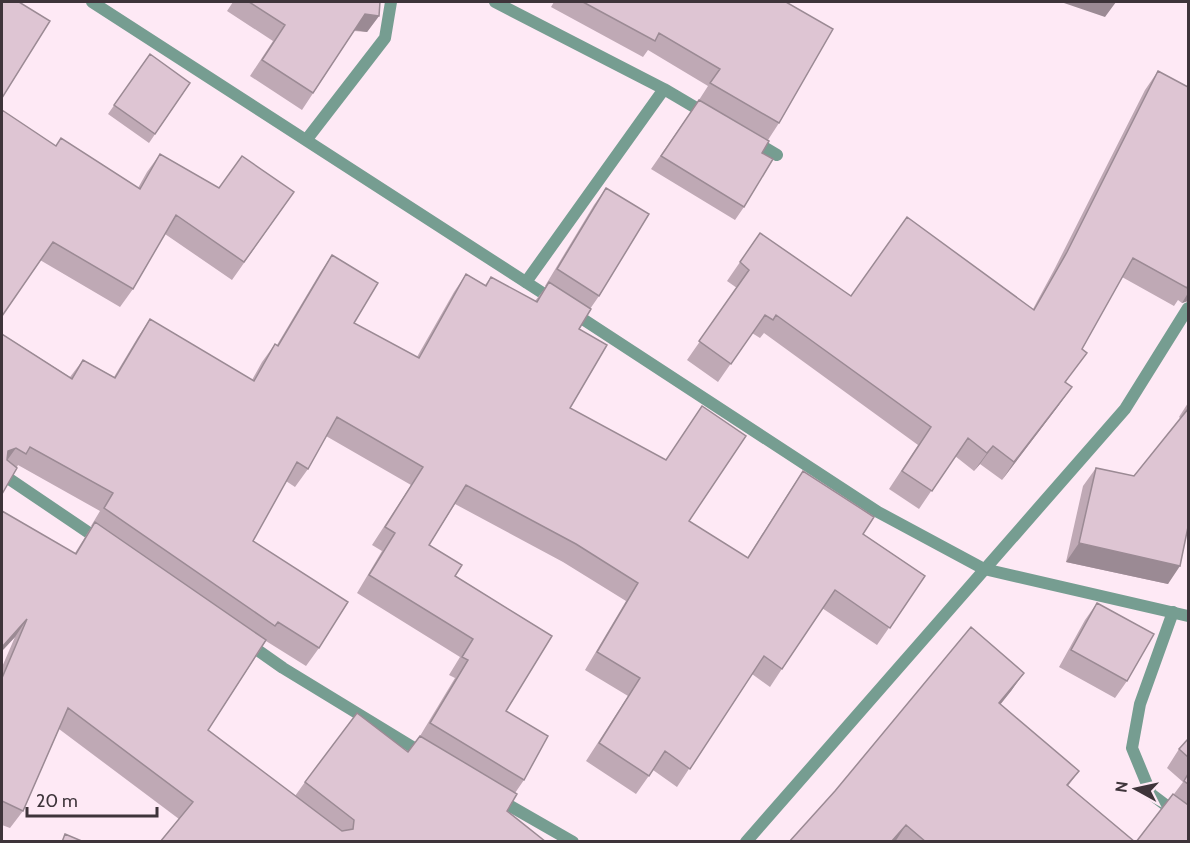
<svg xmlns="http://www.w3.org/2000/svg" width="1190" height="843" font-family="Cabin,sans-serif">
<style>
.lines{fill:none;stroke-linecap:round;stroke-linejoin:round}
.minor{stroke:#769d91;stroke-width:12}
.tertiary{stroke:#769d91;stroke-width:12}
.wall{fill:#bfa9b5;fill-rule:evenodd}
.shaded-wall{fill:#9b8a94}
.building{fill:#dec5d3;stroke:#9b8a94;stroke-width:1.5}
</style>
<rect width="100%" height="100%" fill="#fee9f5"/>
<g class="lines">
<path class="minor" d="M 495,2 L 664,89 L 708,115
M 307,139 L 385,38 L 391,2
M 752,140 L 777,155
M 526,282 L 664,89
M 2,474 L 101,541
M 1173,612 L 1140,704 L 1132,748 L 1151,794 L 1188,822
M 246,642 L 283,668 L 424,754
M 498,799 L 573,842
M 746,842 L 1125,409 L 1188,308"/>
<path class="tertiary" d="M 92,2 L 555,301
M 572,312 L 878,512 L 984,569 L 1188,616"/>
</g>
<path class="wall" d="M 233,2 L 380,2 L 379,16 L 367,32 L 354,31 L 302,110 L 250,76 L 273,41 L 227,11 Z
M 554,2 L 786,2 L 779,123 L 768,140 L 699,100 L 708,86 L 648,50 L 643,57 L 551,7 Z
M 150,54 L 190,83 L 149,143 L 108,114 Z
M 1158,71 L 1188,87 L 1188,301 L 1182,303 L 1178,300 L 1174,306 L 1122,277 L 1082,349 L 1066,382 L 1059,405 L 1002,480 L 980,464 L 974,471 L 955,456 L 919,509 L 889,489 L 918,445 L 764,333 L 760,338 L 752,333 L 718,382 L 687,360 L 737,288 L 727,281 L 760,233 L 851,296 L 1033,309 L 1054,270 L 1145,90 Z
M 699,100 L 762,153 L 744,207 L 735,220 L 651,169 Z
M 56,146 L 138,188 L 147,172 L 160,154 L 219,188 L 294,192 L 232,280 L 165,234 L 133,289 L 120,307 L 40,260 Z
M 606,188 L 599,296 L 590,309 L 579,329 L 570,408 L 689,521 L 747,558 L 791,489 L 803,471 L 863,534 L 925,576 L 877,645 L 822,608 L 770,687 L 752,674 L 677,787 L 653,770 L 636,794 L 586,761 L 628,696 L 585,670 L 626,601 L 563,562 L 455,504 L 429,545 L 455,576 L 506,711 L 524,780 L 515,793 L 507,811 L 546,842 L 160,842 L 179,819 L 59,729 L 23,811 L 10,828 L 2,825 L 2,667 L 15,637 L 2,651 L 75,553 L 92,526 L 91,526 L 100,511 L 18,465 L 2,494 L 2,334 L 70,377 L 83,360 L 114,377 L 138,337 L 150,319 L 252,380 L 262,362 L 275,344 L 277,345 L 320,273 L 332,255 L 354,323 L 417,357 L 454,292 L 466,274 L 485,285 L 491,277 L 535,301 L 546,287 L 545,286 L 594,205 ZM 326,436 L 411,485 L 372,545 L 382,551 L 357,593 L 460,657 L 449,675 L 455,678 L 420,736 L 408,752 L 305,782 L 295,796 L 208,730 L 266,641 L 306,666 L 319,648 L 253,541 L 286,481 L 295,487 L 308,469 Z
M 1188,403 L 1188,527 L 1168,584 L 1066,562 L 1083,486 L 1096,468 L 1134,476 L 1181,419 L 1179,417 Z
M 1097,603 L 1127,681 L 1115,698 L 1059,667 L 1085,620 Z
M 1024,673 L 1011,691 L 1000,705 L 1079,771 L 1068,786 L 1135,842 L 789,842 Z
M 1188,739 L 1188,842 L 1174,794 L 1183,782 L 1167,768 L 1179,749 Z"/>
<path class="shaded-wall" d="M 1061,2 L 1116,2 L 1105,17 Z
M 365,14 L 379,16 L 367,32 L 354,30 Z
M 1188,293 L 1188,301 L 1182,303 Z
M 1072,387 L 1059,405 L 1002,480 L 1014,462 Z
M 993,446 L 980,464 L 974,471 L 987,453 Z
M 16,448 L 3,466 L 8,451 Z
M 1079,543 L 1180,566 L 1168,584 L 1066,562 Z
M 27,619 L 15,637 L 2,651 L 2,647 Z
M 1024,673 L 1011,691 L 986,722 L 999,703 Z
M 906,825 L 895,842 L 891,842 Z"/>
<path class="building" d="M 2,2 L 19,2 L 50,21 L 2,98 Z
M 249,2 L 380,2 L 379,16 L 365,14 L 313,93 L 262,60 L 285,25 Z
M 583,2 L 786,2 L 833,29 L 779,123 L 710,83 L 720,69 L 659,33 L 655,41 Z
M 150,54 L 190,83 L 155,134 L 114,105 Z
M 1158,71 L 1188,87 L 1188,285 L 1187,288 L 1133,258 L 1082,349 L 1087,353 L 1065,382 L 1072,387 L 1014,462 L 993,446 L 987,453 L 968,438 L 932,491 L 902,471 L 931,427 L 776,315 L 773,320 L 765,315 L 731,364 L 699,341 L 749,270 L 740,262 L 760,233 L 851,296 L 907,217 L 1034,310 L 1067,252 Z
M 699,100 L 769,141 L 762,153 L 773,159 L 744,207 L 661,156 Z
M 2,110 L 56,146 L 61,138 L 140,189 L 160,154 L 219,188 L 242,156 L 294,192 L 244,262 L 176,215 L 133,289 L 53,242 L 2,316 Z
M 606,188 L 649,214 L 599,296 L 557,269 Z
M 332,255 L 378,283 L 354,323 L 419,358 L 466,274 L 486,286 L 491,277 L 537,302 L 549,282 L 591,309 L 579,329 L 607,345 L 570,408 L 666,460 L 702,406 L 746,436 L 689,521 L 748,558 L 803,471 L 874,517 L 863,534 L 925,576 L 890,628 L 835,590 L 782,669 L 764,656 L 690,769 L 665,751 L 649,776 L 599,743 L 640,678 L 597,652 L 638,583 L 576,544 L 466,485 L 429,545 L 462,565 L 455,576 L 552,636 L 506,711 L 548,736 L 524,780 L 430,723 L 468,660 L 462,657 L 473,639 L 369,575 L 395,533 L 385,527 L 423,467 L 337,417 L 308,469 L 297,462 L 253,541 L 348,602 L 319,648 L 278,622 L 275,626 L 104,508 L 113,493 L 30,447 L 26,454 L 16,448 L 8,451 L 7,460 L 17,468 L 2,494 L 2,334 L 72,379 L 83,360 L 115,378 L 150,319 L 254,381 L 275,344 L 278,346 Z
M 1188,409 L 1188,527 L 1180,566 L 1079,543 L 1096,468 L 1134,476 Z
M 2,511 L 76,554 L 95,522 L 266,640 L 208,730 L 342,831 L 353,829 L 354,820 L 305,782 L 357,713 L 408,752 L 420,736 L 517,794 L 507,811 L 546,842 L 160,842 L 193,802 L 68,708 L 23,811 L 2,801 L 2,678 L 27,619 L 2,647 Z
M 1097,603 L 1154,634 L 1127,681 L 1071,650 Z
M 971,627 L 1024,673 L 999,703 L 1079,771 L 1067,785 L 1135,842 L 926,842 L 906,825 L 891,842 L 789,842 L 835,791 Z
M 1188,739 L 1188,757 L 1179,749 Z
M 1188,774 L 1188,784 L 1184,781 Z
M 1173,794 L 1188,805 L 1188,842 L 1136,842 Z
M 65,834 L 84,842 L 62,842 Z"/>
<rect width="1190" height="843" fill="none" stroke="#3e343a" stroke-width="6"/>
<g transform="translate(1136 789) rotate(278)" stroke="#fee9f5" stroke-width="4.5" paint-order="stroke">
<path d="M0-4.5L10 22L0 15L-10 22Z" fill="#3e343a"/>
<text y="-9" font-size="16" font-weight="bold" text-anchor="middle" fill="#3e343a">N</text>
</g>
<path d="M27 807v9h130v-9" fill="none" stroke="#3e343a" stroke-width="3"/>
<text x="36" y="807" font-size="18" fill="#3e343a" stroke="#fee9f5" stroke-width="4.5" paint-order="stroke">20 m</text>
</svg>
